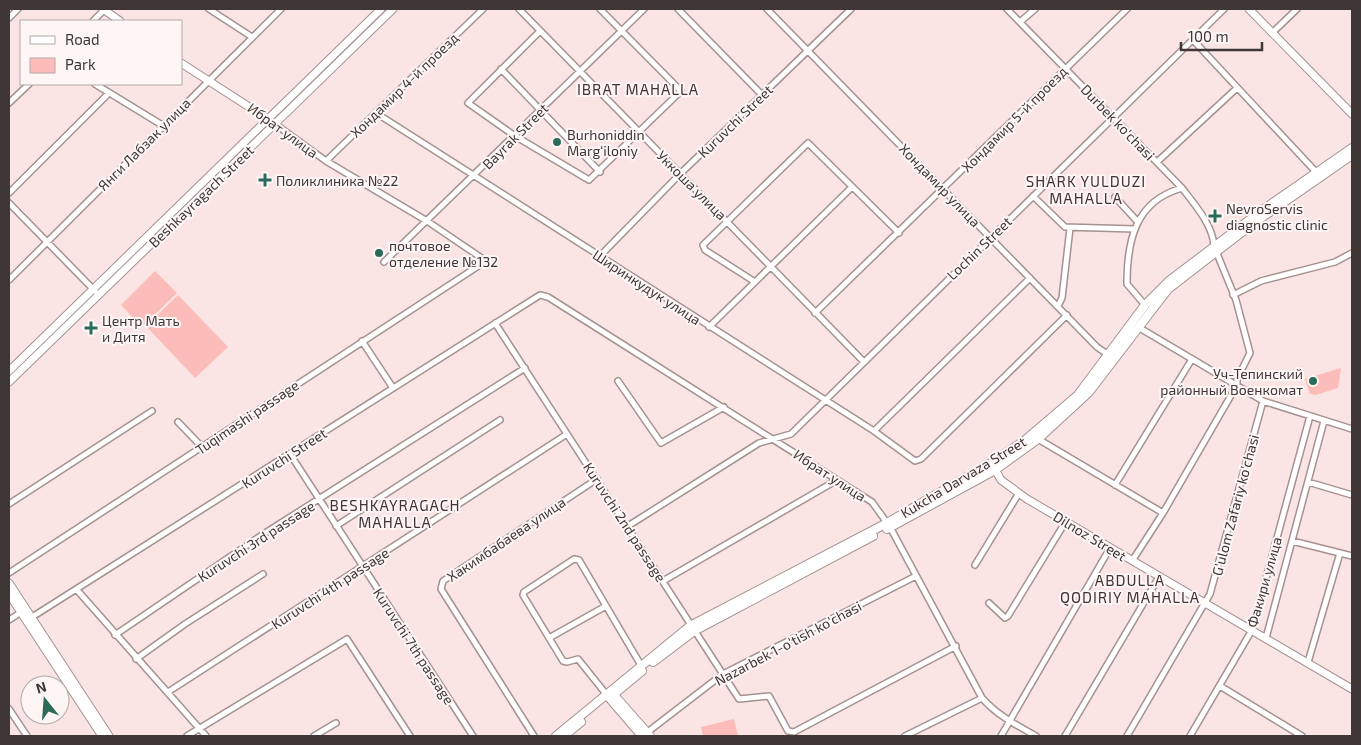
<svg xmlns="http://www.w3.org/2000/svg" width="1361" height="745" font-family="'Exo 2',sans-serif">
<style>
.green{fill:#fcbcb9}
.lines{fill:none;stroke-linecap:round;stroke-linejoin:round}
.street-casing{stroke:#a59290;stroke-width:8}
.secondary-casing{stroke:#a59290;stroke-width:9}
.primary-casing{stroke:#a59290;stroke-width:10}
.street{stroke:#fff;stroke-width:5}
.secondary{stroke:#fff;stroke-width:7}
.primary{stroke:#fff;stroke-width:8}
.poi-dot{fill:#2a6b59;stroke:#fef6f5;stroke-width:2}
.labels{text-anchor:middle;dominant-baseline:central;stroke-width:4;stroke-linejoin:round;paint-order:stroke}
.street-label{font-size:14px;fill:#3f3736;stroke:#fef6f5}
.poi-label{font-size:14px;fill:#3f3736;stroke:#fef6f5;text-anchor:start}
.neighbourhood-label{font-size:15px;letter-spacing:1px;fill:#433332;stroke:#fef6f5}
</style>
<rect width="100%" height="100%" fill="#fae5e4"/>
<path class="green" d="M 155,271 L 177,293 L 142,327 L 121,305 Z
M 178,295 L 228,347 L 195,378 L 146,326 Z
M 1341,368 L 1338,388 L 1316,395 L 1310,394 L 1305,379 Z
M 734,719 L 738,736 L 703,736 L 701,727 Z"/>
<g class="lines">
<defs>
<path id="street" d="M 209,9 L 252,37
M 519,9 L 864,362
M 678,9 L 762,95
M 767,9 L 1097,347 L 1110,356
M 1007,9 L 1182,188 C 1195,205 1212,224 1214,245
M 9,18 L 18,9
M 93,21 L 105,9
M 1020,22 L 1035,9
M 540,31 L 468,103 L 515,136 L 589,180 L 681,91 L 600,9
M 1272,33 L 1297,9
M 1193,40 L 1316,172
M 501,69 L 600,172
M 95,84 L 162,125
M 9,103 L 29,84
M 376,113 L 874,431 L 915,461 L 921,459 L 1067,315
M 326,161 L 483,9
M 1157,162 L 1237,88
M 9,193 L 109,93
M 1033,196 L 1065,227 L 1135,229
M 1115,197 L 1137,221
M 9,203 L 95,291
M 600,256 L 680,174 L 851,9
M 384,262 L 644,9
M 9,280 L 281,9
M 755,282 L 705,250 L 703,245 L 808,143 L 899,233
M 1233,295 L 1261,281 L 1335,262 L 1352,253
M 1145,305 L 1127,284 C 1127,241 1135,201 1182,188
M 1058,306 L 1062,298 L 1070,228
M 815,313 L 1127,9
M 495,323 L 739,699 L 769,696 L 788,731 L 794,732 L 956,646
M 709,327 L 852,187
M 1138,327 L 1263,401 L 1352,429
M 362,341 L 393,388
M 618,381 L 661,443 L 724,407
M 178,422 L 202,447
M 874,431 L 1030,278
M 1038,439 L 1163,513
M 290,454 L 473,736
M 1308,482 L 1352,495
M 1115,485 L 1192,359
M 9,504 L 152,411
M 336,526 L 500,420
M 628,526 L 759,443 L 791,434 L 1224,9
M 1292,541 L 1352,556
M 1132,561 L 1163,513 L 1237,385 L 1237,379 L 1250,353 L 1236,300 L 1216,251
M 975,565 L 1019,493
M 9,573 L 486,261 L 427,221 L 326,161 L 275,124
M 663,581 L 837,480
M 77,590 L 206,736
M 989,603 L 1005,618 L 1008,616 L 1066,521
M 29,619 L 540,295 L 548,297 L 872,502 L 890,527 L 982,698 C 997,715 1016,725 1036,736
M 9,620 L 23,611
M 115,635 L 262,535 L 525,368
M 549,638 L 606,606
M 1266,638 L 1324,421
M 136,659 L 185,624 L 263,574
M 1308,662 L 1340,553
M 1220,686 L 1302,736
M 168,692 L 567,434
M 606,694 L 578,659 L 567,662 L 563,661 L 523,595 L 524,592 L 574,559 L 579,560 L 642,667
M 9,709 L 27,736
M 645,734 L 723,674 L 916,576
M 187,736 L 347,639 L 410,736
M 314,736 L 336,723
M 534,736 L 441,589 L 443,581 L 597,479
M 905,736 L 982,698
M 1001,736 L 1110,548
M 1065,736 L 1159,577
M 1127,736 L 1210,594 L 1263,401
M 1190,736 L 1252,630 L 1310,416"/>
<path id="secondary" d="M 103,9 L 120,21
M 1249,9 L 1352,114
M 181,63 L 271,121
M 9,371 L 381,9
M 9,382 L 393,9
M 993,466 L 1001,480 L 1027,499 L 1352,689
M 9,583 L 109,736
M 9,594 L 102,736"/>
<path id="primary" d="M 887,529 L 995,470 L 1038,439 L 1089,392 L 1168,289 L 1251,225 L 1352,155
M 653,662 L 694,631 L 873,536
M 606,694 L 642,736
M 611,694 L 613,694 L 650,736
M 613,695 L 642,671
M 556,736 L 690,626 L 887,523 L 991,463 L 1024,441 L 1078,395 L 1145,305 L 1169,281 L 1264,209 L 1352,148
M 564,736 L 581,722"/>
</defs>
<use href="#street" class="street-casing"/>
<use href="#secondary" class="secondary-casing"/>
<use href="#primary" class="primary-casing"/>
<use href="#street" class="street"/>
<use href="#secondary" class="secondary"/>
<use href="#primary" class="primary"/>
</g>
<g class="poi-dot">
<circle cx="557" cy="142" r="5"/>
<path d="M262.5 172.5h5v5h5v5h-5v5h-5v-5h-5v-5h5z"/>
<path d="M1212.5 208.5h5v5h5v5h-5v5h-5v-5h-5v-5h5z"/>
<circle cx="379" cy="253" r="5"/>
<path d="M88.5 320.5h5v5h5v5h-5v5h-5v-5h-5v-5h5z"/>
<circle cx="1313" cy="381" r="5"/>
</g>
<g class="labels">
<g class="street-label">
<text transform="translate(404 85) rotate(-44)">Хондамир 4-й проезд</text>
<text transform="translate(1014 119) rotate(-45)">Хондамир 5-й проезд</text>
<text transform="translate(735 121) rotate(-44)">Kuruvchi Street</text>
<text transform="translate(1118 122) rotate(46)">Durbek ko'chasi</text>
<text transform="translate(283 130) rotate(36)">Ибрат улица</text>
<text transform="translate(515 136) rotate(-45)">Bayrak Street</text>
<text transform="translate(144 144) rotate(-45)">Янги Лабзак улица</text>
<text transform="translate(692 185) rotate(45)">Уккоша улица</text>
<text transform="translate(940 185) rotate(46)">Хондамир улица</text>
<text transform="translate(201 196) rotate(-44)">Beshkayragach Street</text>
<text transform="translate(979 248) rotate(-44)">Lochin Street</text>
<text transform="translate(647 287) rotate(33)">Ширинкудук улица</text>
<text transform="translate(247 417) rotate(-34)">Tuqimashi passage</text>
<text transform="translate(284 458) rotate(-33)">Kuruvchi Street</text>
<text transform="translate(830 475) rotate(33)">Ибрат улица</text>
<text transform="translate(963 477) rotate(-31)">Kukcha Darvaza Street</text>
<text transform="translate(1235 505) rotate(-75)">G'ulom Zafariy ko'chasi</text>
<text transform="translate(625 522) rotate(57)">Kuruvchi 2nd passage</text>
<text transform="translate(1090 536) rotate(31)">Dilnoz Street</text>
<text transform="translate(506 539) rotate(-34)">Хакимбабаева улица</text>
<text transform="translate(256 541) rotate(-33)">Kuruvchi 3rd passage</text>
<text transform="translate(1264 582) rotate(-74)">Факири улица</text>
<text transform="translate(330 588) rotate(-33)">Kuruvchi 4th passage</text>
<text transform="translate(788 643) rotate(-28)">Nazarbek 1-o'tish ko'chasi</text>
<text transform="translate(414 646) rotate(57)">Kuruvchi 7th passage</text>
</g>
<g class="poi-label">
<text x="567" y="134">Burhoniddin<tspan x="567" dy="16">Marg‘iloniy</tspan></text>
<text x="276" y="180">Поликлиника №22</text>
<text x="1226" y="208">NevroServis<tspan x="1226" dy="16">diagnostic clinic</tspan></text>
<text x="389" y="245">почтовое<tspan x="389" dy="16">отделение №132</tspan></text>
<text x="102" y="320">Центр Мать<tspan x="102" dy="16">и Дитя</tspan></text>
<text x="1303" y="373" text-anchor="end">Уч-Тепинский<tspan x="1303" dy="16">районный Военкомат</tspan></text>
</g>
<g class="neighbourhood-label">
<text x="638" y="89">IBRAT MAHALLA</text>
<text x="1086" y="181">SHARK YULDUZI<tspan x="1086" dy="17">MAHALLA</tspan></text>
<text x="395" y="505">BESHKAYRAGACH<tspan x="395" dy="17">MAHALLA</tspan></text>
<text x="1130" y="580">ABDULLA<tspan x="1130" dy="17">QODIRIY MAHALLA</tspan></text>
</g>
</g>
<rect width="1361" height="745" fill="none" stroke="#3f3736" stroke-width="20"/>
<rect x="20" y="20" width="162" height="65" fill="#fef6f5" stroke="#b2aaa9"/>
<rect x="30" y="36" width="25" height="8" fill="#ffffff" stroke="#b2aaa9"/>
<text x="65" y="45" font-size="15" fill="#3f3736">Road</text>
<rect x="30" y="58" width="25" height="15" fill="#fcbcb9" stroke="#b2aaa9"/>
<text x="65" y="70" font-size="15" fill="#3f3736">Park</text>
<g transform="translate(45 700) rotate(343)"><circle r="24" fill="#fef6f5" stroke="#b2aaa9"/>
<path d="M0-4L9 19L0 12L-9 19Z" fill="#2a6b59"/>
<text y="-8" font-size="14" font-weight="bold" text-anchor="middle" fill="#3f3736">N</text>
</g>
<path d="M1181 42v8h81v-8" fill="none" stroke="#3f3736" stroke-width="2.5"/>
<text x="1188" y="42" font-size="15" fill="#3f3736" stroke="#fef6f5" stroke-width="4" paint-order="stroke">100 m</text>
</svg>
